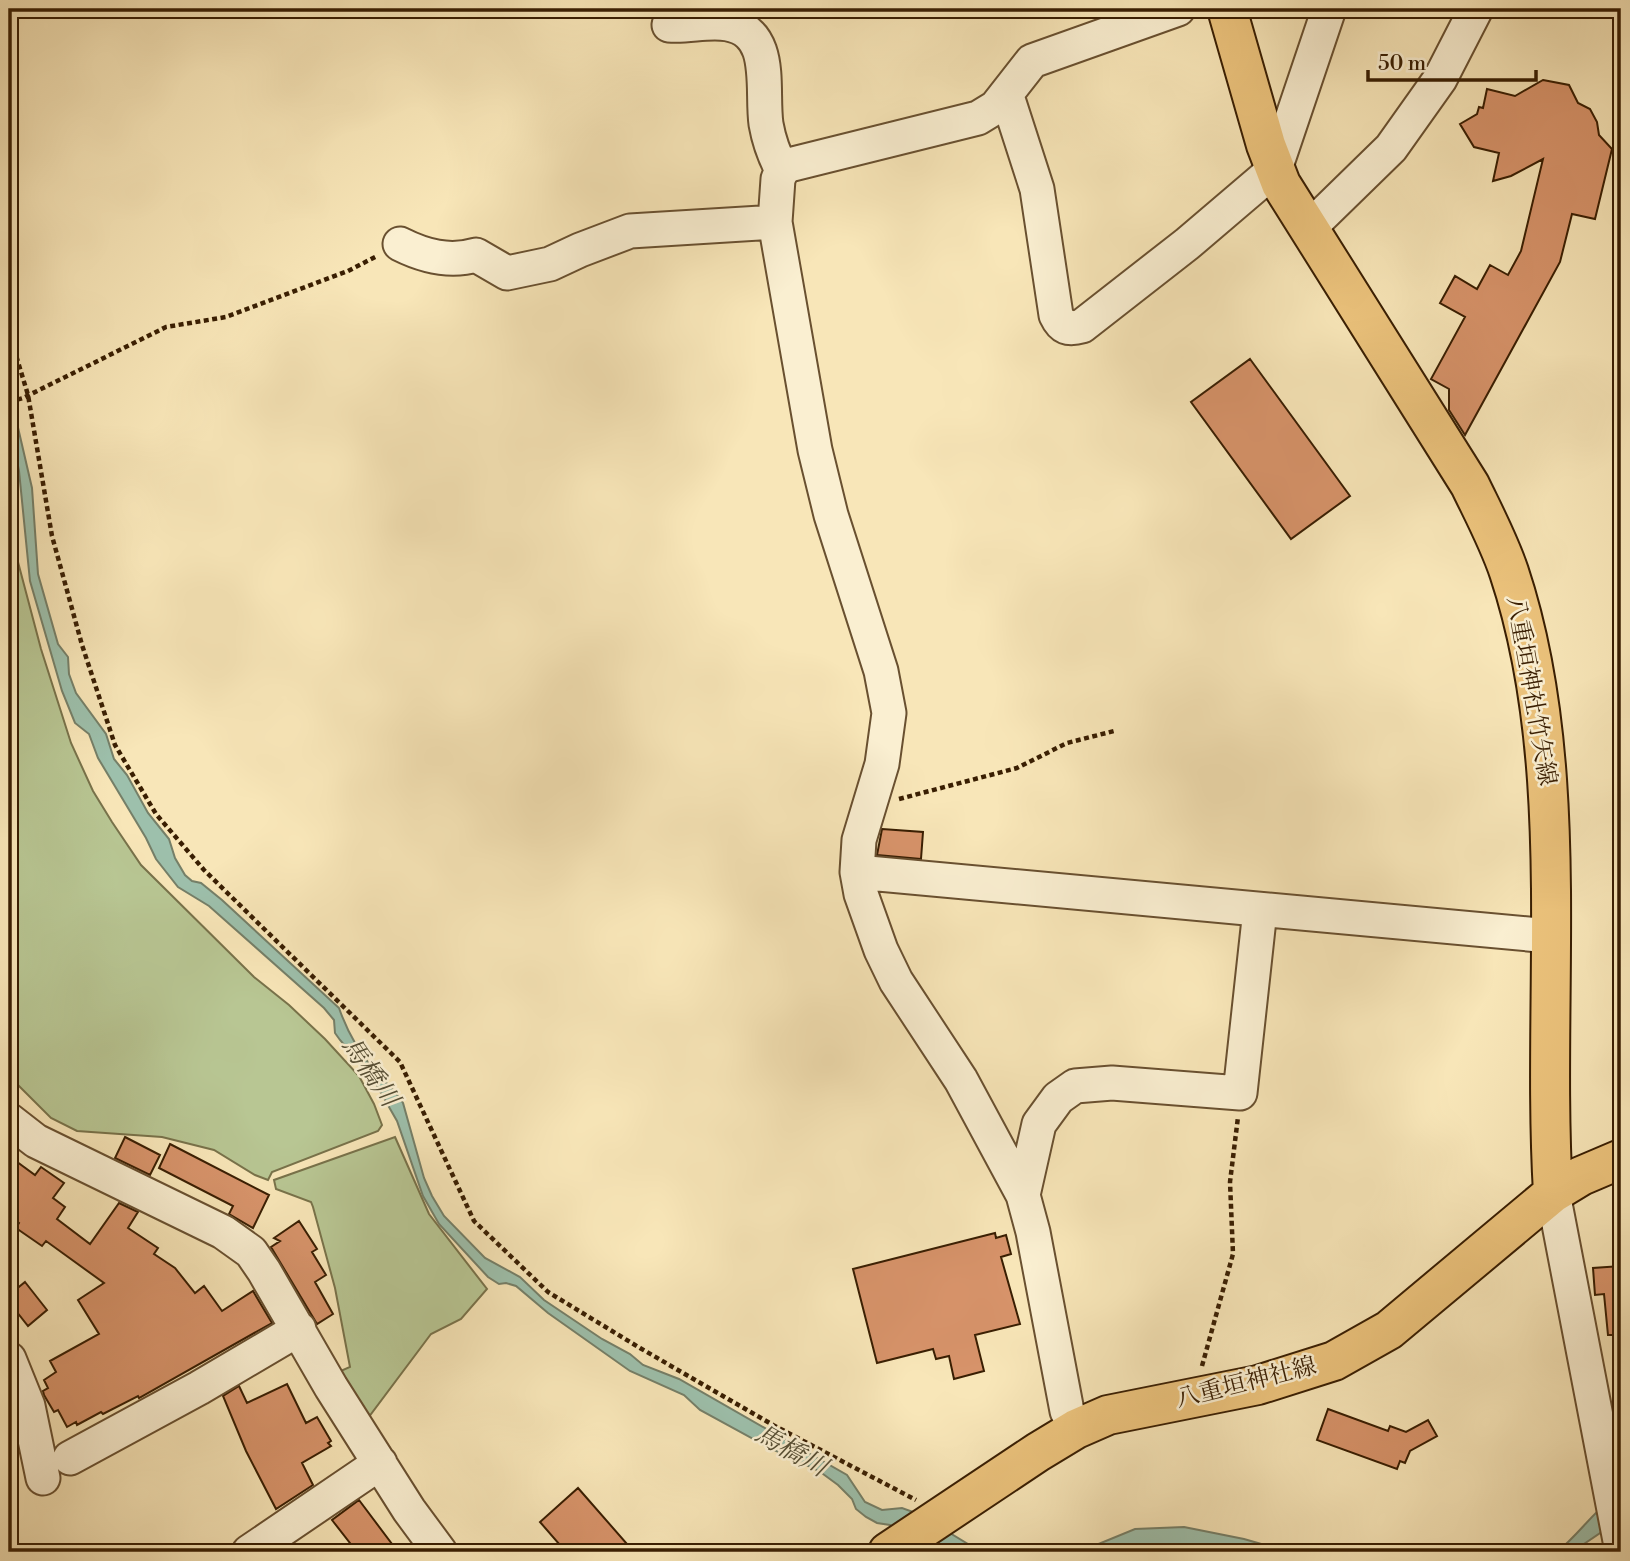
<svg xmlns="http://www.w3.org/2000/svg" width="1630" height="1561" font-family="'Libre Bodoni','Noto Serif JP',serif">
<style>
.green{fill:#b8c693;stroke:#78724a;stroke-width:2}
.water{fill:#9dc0ac;stroke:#757f68;stroke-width:2}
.building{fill:#d7936a;stroke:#391e02;stroke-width:2}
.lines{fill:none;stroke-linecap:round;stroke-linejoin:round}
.minor-casing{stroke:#695030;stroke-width:37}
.major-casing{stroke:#391e02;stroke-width:42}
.path{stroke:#391e02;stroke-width:4.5;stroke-dasharray:5 3.5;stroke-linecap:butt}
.minor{stroke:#faefd1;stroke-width:33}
.major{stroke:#ecc37c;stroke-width:38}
.labels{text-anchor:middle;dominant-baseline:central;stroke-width:5;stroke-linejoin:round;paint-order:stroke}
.street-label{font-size:24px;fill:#391e02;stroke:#faefd1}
.water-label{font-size:26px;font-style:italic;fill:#574f35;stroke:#faefd1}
</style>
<rect width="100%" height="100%" fill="#f8e6b8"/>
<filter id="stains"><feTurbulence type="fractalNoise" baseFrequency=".00286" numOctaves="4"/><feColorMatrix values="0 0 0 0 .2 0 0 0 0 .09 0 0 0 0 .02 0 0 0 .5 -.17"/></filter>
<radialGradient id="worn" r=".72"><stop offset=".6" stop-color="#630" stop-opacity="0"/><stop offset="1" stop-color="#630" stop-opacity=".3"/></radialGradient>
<path class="green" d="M 9,528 L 41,649 L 71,743 L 93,791 L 112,822 L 141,865 L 254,977 L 289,1005 L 325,1039 L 359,1076 L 374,1104 L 382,1125 L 378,1131 L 272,1172 L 268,1180 L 255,1175 L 214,1150 L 162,1137 L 77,1131 L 51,1118 L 9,1076 Z
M 395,1137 L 429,1214 L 487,1289 L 461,1319 L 431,1334 L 368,1418 L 334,1374 L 350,1367 L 335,1288 L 313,1207 L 311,1202 L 276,1189 L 274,1180 Z"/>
<path class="water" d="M 13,406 L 32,488 L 38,574 L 58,644 L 68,657 L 69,674 L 76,693 L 106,734 L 114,759 L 127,775 L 148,813 L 169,839 L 175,858 L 185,875 L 192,881 L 201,883 L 222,900 L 339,1008 C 347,1031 358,1051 374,1070 C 384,1082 396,1090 403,1103 L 424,1178 L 432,1196 L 444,1216 L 485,1258 L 520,1277 L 544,1300 L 602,1339 L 630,1354 L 643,1365 L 679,1379 L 847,1475 L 865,1502 L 882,1510 L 902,1508 L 930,1518 L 893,1527 L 890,1525 L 877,1523 L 866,1517 L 856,1509 L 852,1499 L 838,1485 L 819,1471 L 768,1447 L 700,1410 L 684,1395 L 630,1371 L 548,1313 L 516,1286 L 506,1283 L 499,1284 L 488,1277 L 439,1224 L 423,1196 L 397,1121 L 373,1079 L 340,1040 L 335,1033 L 334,1020 L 324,1008 L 209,906 L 178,887 L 156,859 L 146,838 L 98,758 L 89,734 L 75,723 L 62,691 L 30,581 L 19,471 L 9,422 L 9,407 Z
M 1611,1499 L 1615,1523 L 1572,1552 L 1557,1552 C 1577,1536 1591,1515 1611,1499 Z
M 935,1524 L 981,1552 L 916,1552 Z
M 1184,1527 L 1244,1539 L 1289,1552 L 1225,1552 L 1181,1545 L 1136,1545 L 1121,1552 L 1079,1552 L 1135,1529 Z"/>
<path class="building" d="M 1543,80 L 1569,85 L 1578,103 L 1590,109 L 1597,122 L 1599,135 L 1612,149 L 1595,219 L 1572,214 L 1560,262 L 1465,435 L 1449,410 L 1449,389 L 1431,379 L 1465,317 L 1440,303 L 1455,276 L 1477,289 L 1490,265 L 1508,275 L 1521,251 L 1543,159 L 1511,176 L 1493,181 L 1499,153 L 1474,147 L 1460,124 L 1477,114 L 1479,107 L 1483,108 L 1487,89 L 1515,96 Z
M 1250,359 L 1350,496 L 1291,539 L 1191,402 Z
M 882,829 L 923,832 L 921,859 L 877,855 Z
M 125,1137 L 160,1155 L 150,1175 L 115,1158 Z
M 170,1144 L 269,1195 L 253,1228 L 229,1214 L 233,1206 L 159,1168 Z
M 9,1156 L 35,1175 L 41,1167 L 64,1183 L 53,1198 L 65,1207 L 57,1219 L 90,1244 L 119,1203 L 138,1212 L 128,1228 L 158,1248 L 154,1254 L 175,1268 L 195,1293 L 204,1286 L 222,1311 L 253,1291 L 272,1323 L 139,1398 L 138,1396 L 103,1414 L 101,1412 L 77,1425 L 76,1422 L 67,1427 L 58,1410 L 54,1412 L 44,1395 L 43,1391 L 48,1388 L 44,1380 L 56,1372 L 50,1361 L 99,1334 L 78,1300 L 104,1283 L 46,1241 L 42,1246 L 16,1228 L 19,1223 L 9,1215 L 16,1202 L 9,1197 Z
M 299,1221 L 317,1249 L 312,1252 L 326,1275 L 315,1282 L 333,1314 L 317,1324 L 271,1247 L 280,1241 L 274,1238 Z
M 995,1233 L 996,1238 L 1006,1235 L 1011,1254 L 1001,1257 L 1020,1324 L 975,1335 L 984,1371 L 954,1379 L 949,1356 L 936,1359 L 933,1349 L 877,1363 L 853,1269 Z
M 1621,1266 L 1621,1335 L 1608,1335 L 1604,1294 L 1595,1295 L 1593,1268 Z
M 25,1282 L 47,1310 L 28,1326 L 9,1302 L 9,1295 Z
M 287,1384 L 306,1423 L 317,1417 L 331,1441 L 328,1443 L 331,1446 L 302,1463 L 313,1485 L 276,1509 L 246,1451 L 223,1396 L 239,1386 L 247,1403 Z
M 1328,1409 L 1388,1431 L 1390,1426 L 1406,1432 L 1428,1420 L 1437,1436 L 1410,1451 L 1405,1463 L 1400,1461 L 1397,1469 L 1317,1440 Z
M 578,1488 L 634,1552 L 566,1552 L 540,1522 Z
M 359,1500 L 398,1552 L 357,1552 L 332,1520 Z"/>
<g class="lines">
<defs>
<path id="minor" d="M 669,25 C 688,27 709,20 728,24 C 775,33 761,88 766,124 C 769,141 774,155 782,170
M 1007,96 L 1037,189 L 1056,315 C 1062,328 1068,330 1082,326 L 1187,244 L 1275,169 L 1329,9
M 1309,228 L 1391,148 L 1440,79 L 1476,9
M 400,244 C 424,256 449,263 476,255 L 507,273 L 550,264 L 580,250 L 630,231 L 775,222
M 857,872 L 1550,936
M 9,1120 L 36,1141 L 223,1232 L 251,1252 L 264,1271 L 331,1387 L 409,1510 L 440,1552
M 1553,1193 L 1621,1546
M 1023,1195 L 1039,1124 L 1058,1098 L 1075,1086 L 1112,1083 L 1240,1093 L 1260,910
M 9,1359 L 28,1406 L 43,1478
M 1076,1429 L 1067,1411 L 1033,1232 L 1023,1195 L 961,1080 L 896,981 L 881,950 L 861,894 L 857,872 L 859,840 L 882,764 L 889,713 L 881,671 L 831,515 L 815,450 L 775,222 L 778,179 L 782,170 L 789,165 L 978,118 L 996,107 L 1032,61 L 1178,9
M 70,1458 L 199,1388 L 299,1329
M 249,1552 L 380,1463"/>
<path id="major" d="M 1227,9 L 1266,145 L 1281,184 L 1470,485 C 1484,514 1499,542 1509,572 C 1574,767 1541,990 1553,1193
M 888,1552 L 1038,1452 L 1076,1429 L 1108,1415 L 1258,1385 L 1334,1361 L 1389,1330 L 1553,1193 L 1581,1176 L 1621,1159"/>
</defs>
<use href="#minor" class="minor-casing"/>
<use href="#major" class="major-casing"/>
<path class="path" d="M 9,332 L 28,395 L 52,536 L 82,645 L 115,745 L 156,814 L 204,870 L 400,1062 L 474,1221 L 548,1292 L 640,1348 L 773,1425 L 916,1500
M 9,402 L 23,398 L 166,327 L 226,317 L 348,271 L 377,256
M 899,799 L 1017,768 L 1067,743 L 1114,731
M 1202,1366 L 1233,1254 L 1230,1182 L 1238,1117"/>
<use href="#minor" class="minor"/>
<use href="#major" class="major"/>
</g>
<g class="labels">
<g class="street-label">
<text transform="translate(1531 691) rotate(80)">八重垣神社竹矢線</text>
<text transform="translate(1246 1383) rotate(-14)">八重垣神社線</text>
</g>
<g class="water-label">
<text transform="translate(370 1072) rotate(55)">馬橋川</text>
<text transform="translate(791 1451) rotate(29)">馬橋川</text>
</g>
</g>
<rect width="1630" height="1561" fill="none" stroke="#f8e6b8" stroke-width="35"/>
<rect x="10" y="10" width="1609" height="1540" fill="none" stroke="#391e02" stroke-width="3.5"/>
<rect x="18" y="18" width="1595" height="1526" fill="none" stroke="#391e02" stroke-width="2"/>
<path d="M1368 70v10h168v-10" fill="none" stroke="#391e02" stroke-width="3.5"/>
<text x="1378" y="70" font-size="21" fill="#391e02" stroke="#faefd1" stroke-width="5" paint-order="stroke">50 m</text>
<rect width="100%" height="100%" filter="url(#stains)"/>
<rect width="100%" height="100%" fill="url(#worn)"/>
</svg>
